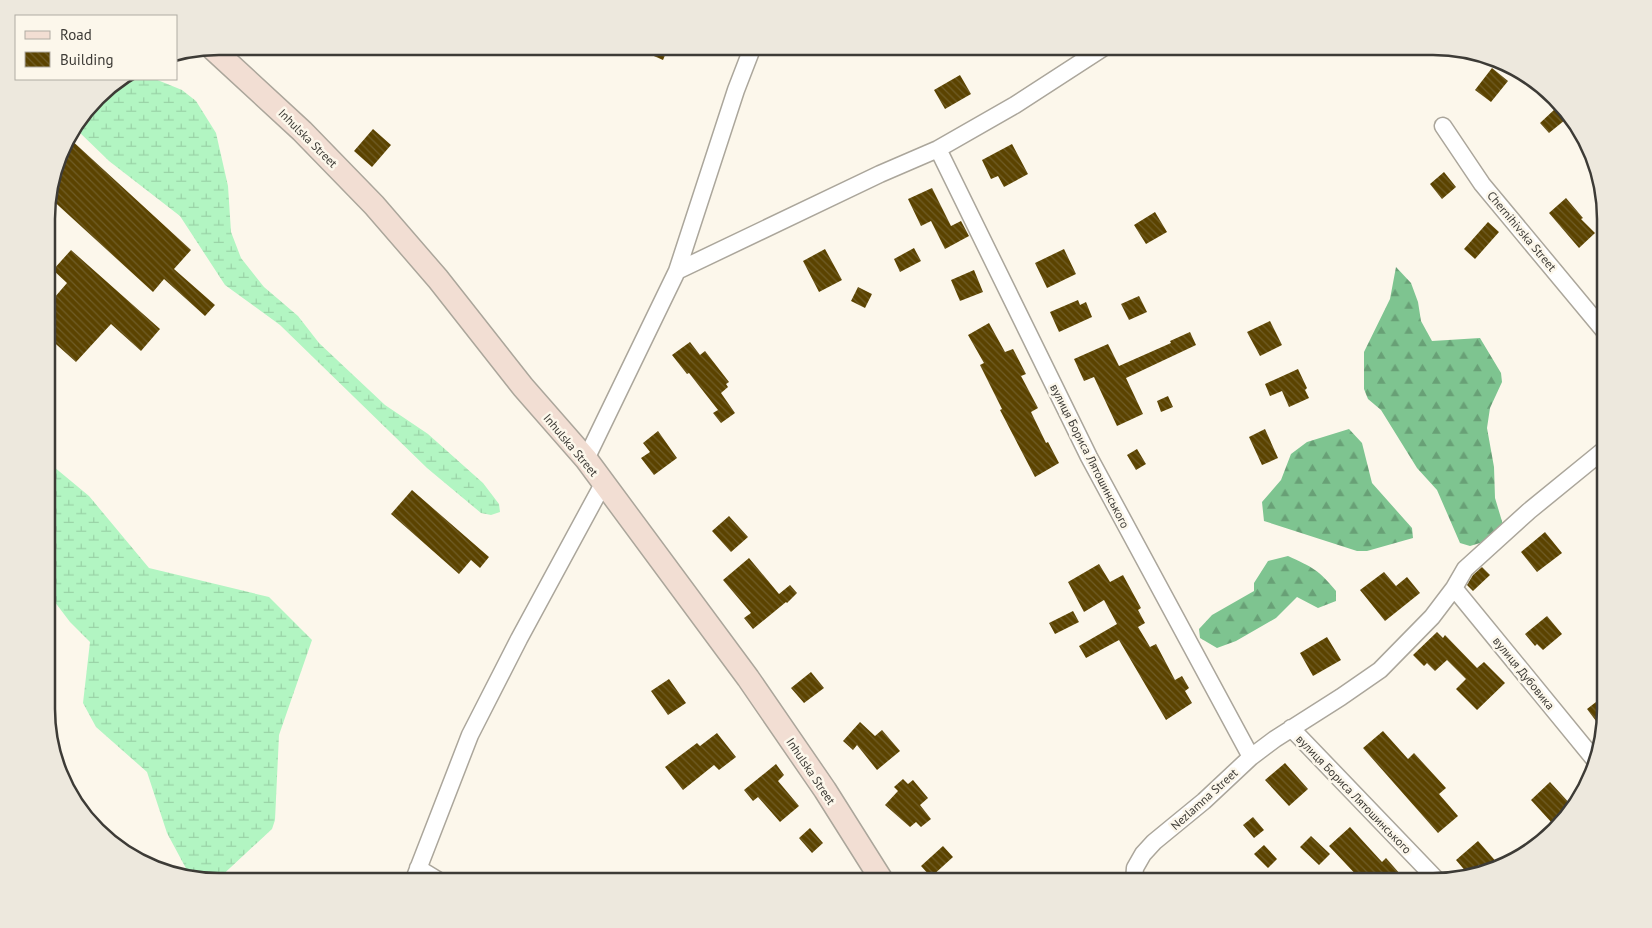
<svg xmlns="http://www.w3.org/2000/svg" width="1652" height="928" font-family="'PT Sans',sans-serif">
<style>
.forest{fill:url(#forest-firs)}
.wetland{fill:url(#wetland-marsh)}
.building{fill:url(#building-back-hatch)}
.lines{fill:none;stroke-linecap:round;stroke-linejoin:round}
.street-casing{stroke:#aba69b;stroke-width:19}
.secondary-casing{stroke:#aba69b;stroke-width:25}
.street{stroke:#fff;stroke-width:16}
.secondary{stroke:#f2ded3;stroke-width:22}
.labels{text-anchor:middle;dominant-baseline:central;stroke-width:5;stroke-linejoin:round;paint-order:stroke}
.street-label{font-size:12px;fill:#3d3b36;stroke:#fcf7eb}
.rim{fill:none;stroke:#3d3b36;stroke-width:2.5}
</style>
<defs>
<pattern id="forest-firs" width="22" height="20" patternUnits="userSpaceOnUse" patternTransform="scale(1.25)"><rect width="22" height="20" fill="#7ec490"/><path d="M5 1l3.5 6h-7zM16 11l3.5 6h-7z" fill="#68a076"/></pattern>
<pattern id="wetland-marsh" width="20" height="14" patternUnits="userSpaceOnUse" patternTransform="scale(1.25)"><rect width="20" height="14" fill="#b2f5c2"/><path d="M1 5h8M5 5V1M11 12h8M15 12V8" fill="none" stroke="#9ad3a7"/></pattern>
<pattern id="building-back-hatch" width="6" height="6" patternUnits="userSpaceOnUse" patternTransform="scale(1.25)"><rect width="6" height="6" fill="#5b4300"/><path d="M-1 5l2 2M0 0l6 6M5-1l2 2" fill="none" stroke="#705d27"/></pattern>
</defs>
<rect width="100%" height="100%" fill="#fcf7eb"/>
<path class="forest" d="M 1396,267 L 1411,283 L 1418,302 L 1421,321 L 1432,341 L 1480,338 L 1501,373 L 1502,382 L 1490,408 L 1487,428 L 1494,467 L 1495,498 L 1504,528 L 1500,537 L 1470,546 L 1460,543 L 1437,490 L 1417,468 L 1381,410 L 1368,399 L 1364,389 L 1364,352 L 1390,299 Z
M 1349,429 L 1362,443 L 1372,483 L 1412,528 L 1413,538 L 1367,551 L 1357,551 L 1264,521 L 1262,502 L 1281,480 L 1291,454 L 1307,442 Z
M 1288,556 C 1312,567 1319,570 1336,591 L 1336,601 L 1318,608 L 1297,597 L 1276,618 L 1236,641 L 1217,648 L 1200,638 L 1199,629 L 1212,615 L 1254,591 L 1254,583 L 1268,561 Z"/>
<path class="wetland" d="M 122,79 L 155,79 L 182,90 L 196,101 L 216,133 L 228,186 L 231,232 L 241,258 L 264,287 L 298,316 L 319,343 L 385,405 L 428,434 L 483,483 L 499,504 L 500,512 L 491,515 L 481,513 L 427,468 L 280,325 L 225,285 L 180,216 L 109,161 L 75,128 L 105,89 Z
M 48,462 L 89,496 L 149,568 L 269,597 L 312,640 L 279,735 L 275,820 L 272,829 L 216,881 L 189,874 L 167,833 L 147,772 L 96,727 L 83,703 L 90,642 L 70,622 L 48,593 Z"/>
<path class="building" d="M 631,46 L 669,46 L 663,60 Z
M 1492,68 L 1508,81 L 1491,102 L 1475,90 Z
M 960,75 L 971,94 L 945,109 L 934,90 Z
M 1555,109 L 1565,120 L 1549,133 L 1540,123 Z
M 373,129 L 391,145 L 372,167 L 354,151 Z
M 68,137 L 191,250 L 174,269 L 215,305 L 205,316 L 164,279 L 153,292 L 48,196 L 64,142 Z
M 1012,144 L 1028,174 L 1004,187 L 998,176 L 991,179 L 982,160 Z
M 1444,172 L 1456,187 L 1442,199 L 1430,184 Z
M 932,188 L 951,226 L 961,221 L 969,236 L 945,249 L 931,221 L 921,226 L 908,199 Z
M 1566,198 L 1583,218 L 1581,219 L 1595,233 L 1579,248 L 1549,213 Z
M 1155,212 L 1167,232 L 1146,244 L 1134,225 Z
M 1488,222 L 1499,232 L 1475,259 L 1464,249 Z
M 914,248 L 921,261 L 900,272 L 894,259 Z
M 825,249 L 842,280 L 819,292 L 803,261 Z
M 1064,249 L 1076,274 L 1047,288 L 1035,263 Z
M 71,250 L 160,329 L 141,351 L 111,324 L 76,362 L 48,337 L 48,305 L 67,283 L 53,270 Z
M 974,270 L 983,292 L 960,301 L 951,280 Z
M 858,287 L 872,294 L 865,308 L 851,301 Z
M 1139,296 L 1147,312 L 1129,320 L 1121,304 Z
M 1078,300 L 1080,305 L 1086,302 L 1092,317 L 1059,332 L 1050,312 Z
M 1270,321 L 1282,345 L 1260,356 L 1247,332 Z
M 989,323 L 1005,352 L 1013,349 L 1026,374 L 1021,376 L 1038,408 L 1031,412 L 1046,443 L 1048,442 L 1059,463 L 1035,477 L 1000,410 L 1002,409 L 980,365 L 984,363 L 968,335 Z
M 1190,332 L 1196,345 L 1126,378 L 1143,414 L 1117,426 L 1094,377 L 1084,381 L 1074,359 L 1108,344 L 1119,366 L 1171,343 L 1170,341 Z
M 690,342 L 700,355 L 705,351 L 729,382 L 726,384 L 728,387 L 721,393 L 735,413 L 721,423 L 713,413 L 718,410 L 689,373 L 687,374 L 672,355 Z
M 1298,369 L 1307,388 L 1305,390 L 1309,398 L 1289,407 L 1282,391 L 1270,396 L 1265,384 Z
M 1168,396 L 1173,407 L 1161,412 L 1157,401 Z
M 1265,429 L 1278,458 L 1262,465 L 1249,437 Z
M 658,431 L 677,458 L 654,475 L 641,458 L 650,452 L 643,443 Z
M 1137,449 L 1146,464 L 1136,470 L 1127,455 Z
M 412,490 L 489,557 L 480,568 L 471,560 L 459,574 L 391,514 Z
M 729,516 L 748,537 L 731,552 L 712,531 Z
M 1545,532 L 1562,553 L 1537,572 L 1521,552 Z
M 749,558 L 779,594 L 790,585 L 797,593 L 787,603 L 786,602 L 753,629 L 744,618 L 751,613 L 723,580 Z
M 1099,564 L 1110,582 L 1123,575 L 1141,608 L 1138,610 L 1145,623 L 1138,627 L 1150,647 L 1156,644 L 1175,680 L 1182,676 L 1189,688 L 1185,691 L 1192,703 L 1166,720 L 1119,640 L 1086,658 L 1079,646 L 1117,624 L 1104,600 L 1084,612 L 1068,582 Z
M 1482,567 L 1490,575 L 1473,591 L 1467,585 L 1473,575 Z
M 1384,572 L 1396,586 L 1407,577 L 1420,593 L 1385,621 L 1360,590 Z
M 1073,611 L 1079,622 L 1055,634 L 1049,623 Z
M 1547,616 L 1562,634 L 1543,650 L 1537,644 L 1535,646 L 1525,634 Z
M 1437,632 L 1443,638 L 1445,635 L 1477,668 L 1484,662 L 1505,683 L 1477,710 L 1456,689 L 1466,679 L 1447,660 L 1435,671 L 1427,663 L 1424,666 L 1413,655 Z
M 1327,637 L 1341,660 L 1313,676 L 1300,653 Z
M 811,672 L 824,688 L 804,703 L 791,688 Z
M 669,679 L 686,703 L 668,715 L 651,691 Z
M 1605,695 L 1605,714 L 1596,721 L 1587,709 Z
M 860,722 L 875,736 L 882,730 L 900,751 L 877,770 L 857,745 L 853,750 L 843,741 Z
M 1383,731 L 1408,759 L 1414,753 L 1446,788 L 1439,794 L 1458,816 L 1438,833 L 1363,748 Z
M 717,733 L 736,757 L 719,770 L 714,765 L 683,790 L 665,767 L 697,743 L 700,746 Z
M 1285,763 L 1308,789 L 1289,806 L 1265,780 Z
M 776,764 L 784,775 L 778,781 L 799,806 L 780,822 L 758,797 L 753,801 L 744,790 Z
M 903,779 L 908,784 L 913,780 L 928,798 L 920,805 L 931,819 L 921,827 L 916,822 L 910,827 L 885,805 L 898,791 L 894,787 Z
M 1550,782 L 1572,806 L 1552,823 L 1531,800 Z
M 1253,817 L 1264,830 L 1254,838 L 1243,825 Z
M 1350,827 L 1382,862 L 1386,858 L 1400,874 L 1392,881 L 1362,881 L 1329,846 Z
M 810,828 L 823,843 L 812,853 L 799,838 Z
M 1311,836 L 1330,854 L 1319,865 L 1300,847 Z
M 1478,841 L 1499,865 L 1483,870 L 1479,865 L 1468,874 L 1456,860 Z
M 1264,845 L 1277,859 L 1268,868 L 1254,854 Z
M 943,846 L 953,857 L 931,877 L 921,866 Z"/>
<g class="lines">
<defs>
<path id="street" d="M 1443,126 L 1482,184 L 1605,332
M 938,149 L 1089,457 L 1251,757
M 677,271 L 736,90 L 753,46
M 586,459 L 677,271 L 880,174 L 938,149 L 1015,105 L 1106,46
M 1454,588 L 1594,759
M 1291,728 L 1438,881
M 418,868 L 441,882
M 1134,881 L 1135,868 L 1143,854 L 1154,842 L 1204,801 L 1251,757 L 1275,739 L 1341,697 L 1380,670 L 1432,617 L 1454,588 L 1465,569 L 1529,511 L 1605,449
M 413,882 L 470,735 L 519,639 L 603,484"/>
<path id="secondary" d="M 212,48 L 302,131 L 374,205 L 438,279 L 523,387 L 586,459 L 748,678 L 825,790 L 883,882"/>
</defs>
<use href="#street" class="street-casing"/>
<use href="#secondary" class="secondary-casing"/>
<use href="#street" class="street"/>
<use href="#secondary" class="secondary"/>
</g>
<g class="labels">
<g class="street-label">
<text transform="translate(308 138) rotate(45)">Inhulska Street</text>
<text transform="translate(1522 231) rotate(50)">Chernihivska Street</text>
<text transform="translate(571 445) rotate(50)">Inhulska Street</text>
<text transform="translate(1090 456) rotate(63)">вулиця Бориса Лятошинського</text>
<text transform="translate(1524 673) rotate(51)">вулиця Дубовика</text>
<text transform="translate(811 771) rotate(56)">Inhulska Street</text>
<text transform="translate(1354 794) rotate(46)">вулиця Бориса Лятошинського</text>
<text transform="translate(1204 799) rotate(-42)">Nezlamna Street</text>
</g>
</g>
<path d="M0 0H1652V928H0ZM219 55H1433A164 164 0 0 1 1597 219V709A164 164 0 0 1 1433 873H219A164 164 0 0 1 55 709V219A164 164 0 0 1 219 55Z" fill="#ede8dd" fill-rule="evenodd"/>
<path class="rim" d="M219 55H1433A164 164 0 0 1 1597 219V709A164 164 0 0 1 1433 873H219A164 164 0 0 1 55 709V219A164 164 0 0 1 219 55Z"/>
<rect x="15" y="15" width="162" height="65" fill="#fcf7eb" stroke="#b0aca3"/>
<rect x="25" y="31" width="25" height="8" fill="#f2ded3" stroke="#b0aca3"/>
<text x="60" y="40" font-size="15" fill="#3d3b36">Road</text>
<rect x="25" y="52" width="25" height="15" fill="url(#building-back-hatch)" stroke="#b0aca3"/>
<text x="60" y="65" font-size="15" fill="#3d3b36">Building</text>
</svg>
